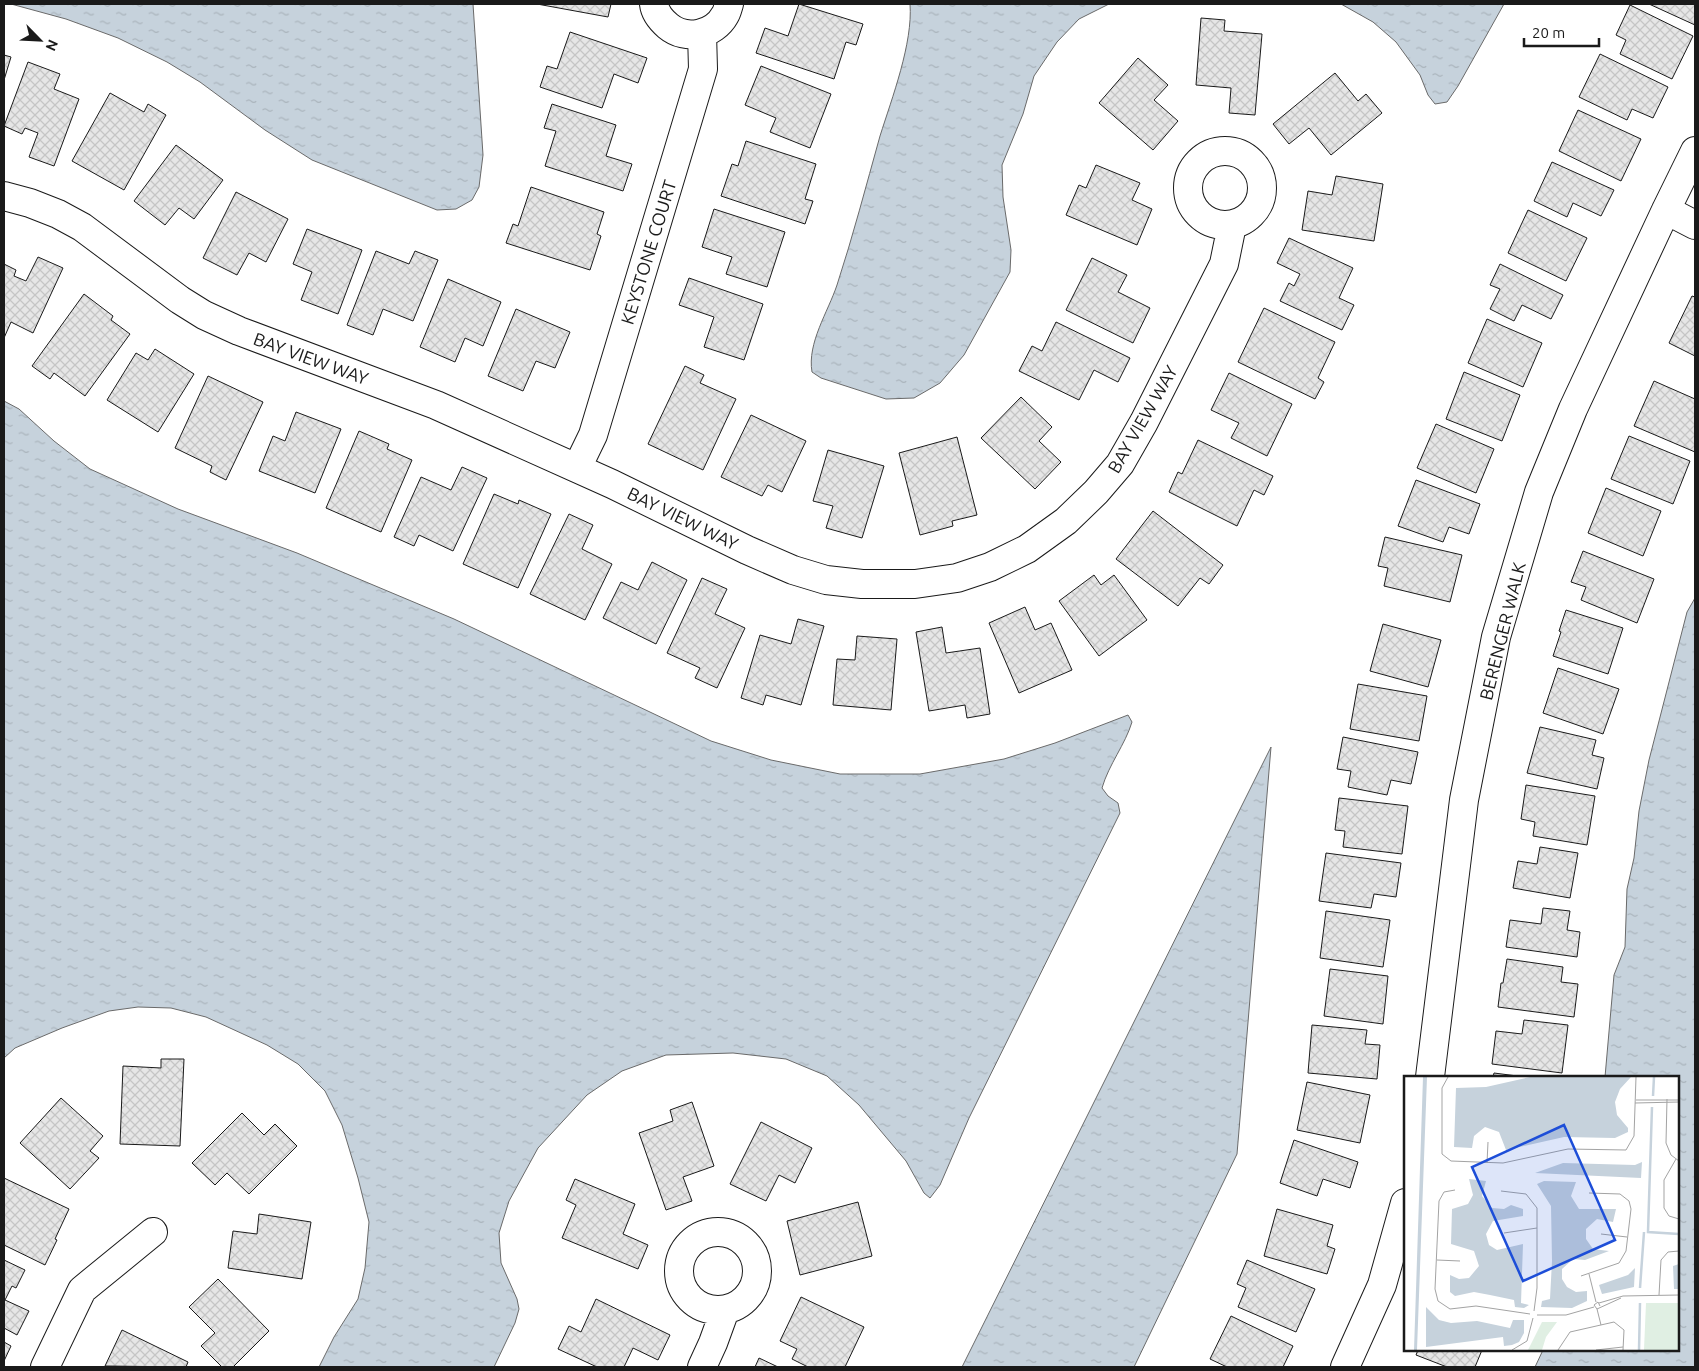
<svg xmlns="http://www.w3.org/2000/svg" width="1699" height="1371" font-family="Ubuntu,sans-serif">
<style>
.water{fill:url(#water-ripples);stroke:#6a6a6a}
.building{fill:url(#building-cross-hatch);stroke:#1a1a1a}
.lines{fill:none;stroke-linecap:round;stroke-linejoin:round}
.minor-casing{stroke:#1a1a1a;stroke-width:30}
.minor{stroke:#fff;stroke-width:28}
.labels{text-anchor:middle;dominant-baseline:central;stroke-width:4;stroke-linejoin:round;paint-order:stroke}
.street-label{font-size:18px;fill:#1a1a1a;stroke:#fff}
.inset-river{fill:none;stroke:#c6d2dc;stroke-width:2.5}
.inset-road{fill:none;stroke:#a3a3a3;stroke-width:1}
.view{fill:#1d4ed8;fill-opacity:0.15;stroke:#1d4ed8;stroke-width:2.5}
.inset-edge{fill:none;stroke:#1a1a1a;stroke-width:2.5}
</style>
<defs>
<pattern id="water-ripples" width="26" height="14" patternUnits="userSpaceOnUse" patternTransform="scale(1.25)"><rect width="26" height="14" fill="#c6d2dc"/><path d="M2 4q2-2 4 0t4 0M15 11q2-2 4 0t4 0" fill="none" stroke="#aab4bc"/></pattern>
<pattern id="building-cross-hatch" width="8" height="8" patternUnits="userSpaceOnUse" patternTransform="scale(1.25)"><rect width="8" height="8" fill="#e6e6e6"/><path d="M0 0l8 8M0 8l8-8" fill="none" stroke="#c5c5c5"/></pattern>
</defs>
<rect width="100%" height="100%" fill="#fff"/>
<path class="water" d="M 11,4 L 473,4 L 483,155 L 479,187 L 472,200 L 456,209 L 437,210 L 312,160 L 265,130 L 200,82 L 167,62 L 118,38 L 66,19 Z
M 910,4 L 1109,4 L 1079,19 L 1057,42 L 1034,76 L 1023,114 L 1002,165 L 1003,197 L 1011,250 L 1010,272 L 964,355 L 940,383 L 914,398 L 886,399 L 821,378 L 812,372 C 807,343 828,312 837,285 C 853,236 866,186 880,136 C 892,98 913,43 910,4 Z
M 1341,4 L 1504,4 L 1458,86 L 1447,102 L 1435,104 L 1428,95 L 1420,75 L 1396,42 L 1373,22 Z
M 4,401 L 19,409 L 54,441 L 90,469 L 178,509 L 297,553 L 454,619 L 711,741 L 771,760 L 840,774 L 920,774 L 1004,759 L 1055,743 L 1128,715 L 1132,722 C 1125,745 1109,764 1102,788 L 1108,796 L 1118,803 L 1120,813 L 969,1118 L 940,1185 L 930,1198 L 924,1193 L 906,1161 L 859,1105 L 827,1076 L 786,1059 L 733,1053 L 666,1055 L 622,1071 L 587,1095 L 538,1148 L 509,1201 L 499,1233 L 501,1263 L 517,1299 L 519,1309 L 515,1323 L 494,1367 L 319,1367 L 334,1337 L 358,1299 L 365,1268 L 369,1222 L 358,1178 L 342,1125 L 325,1091 L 298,1064 L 267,1045 L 206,1017 L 171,1008 L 138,1007 L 109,1011 L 62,1028 L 15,1048 L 4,1058 Z
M 1695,598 L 1695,1367 L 1535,1367 L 1543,1350 L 1678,1350 L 1678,1077 L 1605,1077 L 1614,975 L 1625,947 L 1627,889 L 1634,858 L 1639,811 L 1649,760 L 1687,612 Z
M 1271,747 L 1237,1154 L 1134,1367 L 962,1367 Z"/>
<path class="building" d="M 537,4 L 611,4 L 608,17 Z
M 799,4 L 863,24 L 856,45 L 846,42 L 834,79 L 756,53 L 765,28 L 788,36 Z
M 1649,4 L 1695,4 L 1695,25 Z
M 1630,5 L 1693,36 L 1672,79 L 1620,54 L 1626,40 L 1616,35 Z
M 1201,18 L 1225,20 L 1224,31 L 1262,34 L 1255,115 L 1229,113 L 1231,88 L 1196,85 Z
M 570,32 L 647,58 L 638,83 L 614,74 L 602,108 L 540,87 L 547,66 L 557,69 Z
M 1600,54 L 1668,87 L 1653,118 L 1632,109 L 1627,120 L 1579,97 Z
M 4,55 L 11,57 L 4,80 Z
M 1138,58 L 1168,85 L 1154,100 L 1178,121 L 1153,150 L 1099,103 Z
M 28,62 L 60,74 L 54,89 L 79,99 L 54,166 L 29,157 L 38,133 L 25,128 L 22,134 L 4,126 Z
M 761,66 L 831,94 L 810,148 L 770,132 L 776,118 L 745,105 Z
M 1335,73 L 1358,101 L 1366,94 L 1382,113 L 1331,155 L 1309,128 L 1289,144 L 1273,124 Z
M 110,93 L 144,112 L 148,104 L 166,115 L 124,190 L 72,161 Z
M 552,104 L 616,125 L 606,156 L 632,164 L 623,191 L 545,166 L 556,131 L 544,128 Z
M 1578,110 L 1641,139 L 1621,181 L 1559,151 Z
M 746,141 L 816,164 L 805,199 L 813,201 L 805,224 L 721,196 L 732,164 L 738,166 Z
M 176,145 L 223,180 L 194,219 L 179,208 L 165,225 L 134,201 Z
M 1552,162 L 1614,190 L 1601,216 L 1573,203 L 1567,217 L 1534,201 Z
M 1096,165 L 1140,183 L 1132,200 L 1152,209 L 1137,245 L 1066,215 L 1079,185 L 1086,188 Z
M 1336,176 L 1383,184 L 1374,241 L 1302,230 L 1308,191 L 1332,195 Z
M 531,187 L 604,212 L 597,234 L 601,236 L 590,270 L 506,243 L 513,224 L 518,226 Z
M 236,192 L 288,219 L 266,262 L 249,253 L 237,275 L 203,258 Z
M 714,209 L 785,232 L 767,287 L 726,274 L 732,257 L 702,247 Z
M 1528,210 L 1587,238 L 1566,281 L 1508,253 Z
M 307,229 L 362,250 L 338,314 L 301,300 L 312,272 L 293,264 Z
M 1289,238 L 1353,268 L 1339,298 L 1354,305 L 1342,330 L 1280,301 L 1289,283 L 1294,286 L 1300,274 L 1277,263 Z
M 376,251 L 409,264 L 415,251 L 438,260 L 413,321 L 383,309 L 373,335 L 347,325 Z
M 38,257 L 63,268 L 33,333 L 11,322 L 4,338 L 4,264 L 16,270 L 14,276 L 26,281 Z
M 1092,258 L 1127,275 L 1118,292 L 1150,308 L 1133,343 L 1066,310 Z
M 1500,264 L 1563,295 L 1551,319 L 1522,305 L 1514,321 L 1490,309 L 1500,289 L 1490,285 Z
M 689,278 L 763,304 L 744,360 L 704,347 L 714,317 L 679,305 Z
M 448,279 L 501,302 L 483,346 L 465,338 L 455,362 L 420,347 Z
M 84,294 L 113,316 L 111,320 L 130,334 L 85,396 L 54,373 L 50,379 L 32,366 Z
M 1692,296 L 1695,297 L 1695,356 L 1669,343 Z
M 1264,308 L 1335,342 L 1318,378 L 1324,382 L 1315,399 L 1238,362 Z
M 516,309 L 570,332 L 555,368 L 536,361 L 523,391 L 488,376 Z
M 1487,319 L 1542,343 L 1523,387 L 1468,363 Z
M 1056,322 L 1130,358 L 1118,382 L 1094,370 L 1079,400 L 1019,371 L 1032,346 L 1042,351 Z
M 155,349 L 194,374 L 158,432 L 107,400 L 136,353 L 148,360 Z
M 685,366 L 704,375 L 700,383 L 736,399 L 703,470 L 648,444 Z
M 1464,372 L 1520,395 L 1502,441 L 1446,419 Z
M 1229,373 L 1292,404 L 1267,456 L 1231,438 L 1239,423 L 1211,410 Z
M 208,376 L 263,402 L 226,480 L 210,472 L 212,466 L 175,448 Z
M 1654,381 L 1695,399 L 1695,452 L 1634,426 Z
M 1021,397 L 1052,427 L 1039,441 L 1061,462 L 1035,489 L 981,438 Z
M 296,412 L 341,429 L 315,493 L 259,471 L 273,436 L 285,441 Z
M 751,415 L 806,441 L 782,492 L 768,485 L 762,496 L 721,477 Z
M 1436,424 L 1494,449 L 1476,493 L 1417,468 Z
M 359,431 L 389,444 L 387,449 L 412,460 L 381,532 L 326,508 Z
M 1629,436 L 1690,461 L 1673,504 L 1611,479 Z
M 957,437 L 977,515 L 952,521 L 953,526 L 920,535 L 899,453 Z
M 1198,440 L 1273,476 L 1264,495 L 1254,490 L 1237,526 L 1169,492 L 1178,472 L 1182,474 Z
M 828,450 L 884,466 L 862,538 L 826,528 L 833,506 L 813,501 Z
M 462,467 L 487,478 L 453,551 L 419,535 L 414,546 L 394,537 L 421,477 L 451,490 Z
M 1416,480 L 1480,504 L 1469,534 L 1449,527 L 1443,542 L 1398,526 Z
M 1606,488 L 1661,511 L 1643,556 L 1588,533 Z
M 494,494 L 518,504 L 519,500 L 551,514 L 518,588 L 463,564 Z
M 1153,511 L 1223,565 L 1209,584 L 1200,578 L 1178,606 L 1116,559 Z
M 569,514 L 593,525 L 582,549 L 612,564 L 585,620 L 530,594 Z
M 1385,537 L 1462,555 L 1450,602 L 1384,586 L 1388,568 L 1378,566 Z
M 1583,551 L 1654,579 L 1637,623 L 1581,600 L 1586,587 L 1571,582 Z
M 652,562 L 687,580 L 656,644 L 603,618 L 621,582 L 638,590 Z
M 1094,575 L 1101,585 L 1114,575 L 1147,620 L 1099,656 L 1059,601 Z
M 702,578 L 727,589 L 715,614 L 745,628 L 717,688 L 695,678 L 700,668 L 667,653 Z
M 1025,607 L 1035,630 L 1051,623 L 1072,670 L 1019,693 L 989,623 Z
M 1566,610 L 1623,628 L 1608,674 L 1553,656 L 1561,632 L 1559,631 Z
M 798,619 L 824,626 L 801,705 L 766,695 L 763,705 L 741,698 L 760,635 L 791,644 Z
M 1383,624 L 1441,640 L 1428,687 L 1370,671 Z
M 942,627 L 946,653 L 980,648 L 990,714 L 967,718 L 965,705 L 929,711 L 916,632 Z
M 857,636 L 897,639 L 891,710 L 833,705 L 837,659 L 855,660 Z
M 1558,668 L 1619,689 L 1603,734 L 1543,713 Z
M 1358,684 L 1427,696 L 1419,741 L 1350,729 Z
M 1540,727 L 1596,740 L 1592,755 L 1604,758 L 1597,789 L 1527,773 Z
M 1343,737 L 1418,752 L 1411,784 L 1391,780 L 1387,795 L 1348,787 L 1351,771 L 1337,769 Z
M 1526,785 L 1595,796 L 1587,845 L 1533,836 L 1535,822 L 1521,819 Z
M 1339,798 L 1408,806 L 1402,854 L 1343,847 L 1345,831 L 1335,830 Z
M 1540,847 L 1578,853 L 1570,898 L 1513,888 L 1518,861 L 1537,864 Z
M 1326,853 L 1401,863 L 1396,897 L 1374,894 L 1371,908 L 1319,901 Z
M 1543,908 L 1570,911 L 1567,930 L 1580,932 L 1577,957 L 1506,947 L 1510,920 L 1541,924 Z
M 1326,911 L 1390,920 L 1383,967 L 1320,958 Z
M 1507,959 L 1563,967 L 1561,982 L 1578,984 L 1574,1017 L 1498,1007 L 1501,983 L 1503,983 Z
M 1330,969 L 1388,976 L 1383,1024 L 1324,1016 Z
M 1524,1020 L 1568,1025 L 1562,1073 L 1492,1064 L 1496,1031 L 1522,1034 Z
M 1312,1025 L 1367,1030 L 1365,1044 L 1380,1045 L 1377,1079 L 1308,1073 Z
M 161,1059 L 184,1059 L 180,1146 L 120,1144 L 123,1066 L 161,1068 Z
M 1494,1073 L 1525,1077 L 1493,1077 Z
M 1307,1082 L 1370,1095 L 1360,1143 L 1297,1130 Z
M 61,1098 L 103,1136 L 90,1151 L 99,1158 L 70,1189 L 20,1143 Z
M 692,1102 L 714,1166 L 683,1177 L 692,1201 L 666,1210 L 639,1133 L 673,1121 L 670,1110 Z
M 242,1113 L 264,1135 L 275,1124 L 297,1146 L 249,1194 L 227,1173 L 215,1185 L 192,1163 Z
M 761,1122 L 812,1148 L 795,1183 L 779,1175 L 766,1201 L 730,1184 Z
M 1294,1140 L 1358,1162 L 1350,1188 L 1323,1179 L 1317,1196 L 1280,1183 Z
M 4,1178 L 69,1209 L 55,1239 L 57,1240 L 45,1265 L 4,1245 Z
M 575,1179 L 635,1204 L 623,1234 L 648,1245 L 638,1269 L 562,1238 L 576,1205 L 566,1200 Z
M 858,1202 L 872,1256 L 800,1275 L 787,1221 Z
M 1277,1209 L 1333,1225 L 1327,1246 L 1335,1249 L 1327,1274 L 1264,1256 Z
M 259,1214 L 311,1222 L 302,1279 L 228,1268 L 233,1231 L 257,1234 Z
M 4,1260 L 25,1270 L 16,1288 L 12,1286 L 5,1300 L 29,1311 L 17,1335 L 4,1328 Z
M 1247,1260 L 1315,1289 L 1296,1332 L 1238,1307 L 1246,1288 L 1237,1284 Z
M 218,1279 L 269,1331 L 233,1367 L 222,1367 L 201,1346 L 215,1333 L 189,1307 Z
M 801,1297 L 864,1327 L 845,1367 L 808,1367 L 792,1359 L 797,1349 L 780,1341 Z
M 596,1299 L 670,1335 L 658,1360 L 633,1348 L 624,1367 L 597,1367 L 558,1349 L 569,1326 L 581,1332 Z
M 1231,1316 L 1293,1346 L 1283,1367 L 1227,1367 L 1210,1359 Z
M 122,1330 L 188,1362 L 186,1367 L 105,1366 Z
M 4,1342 L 11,1346 L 4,1361 Z
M 1418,1350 L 1482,1350 L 1475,1367 L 1447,1367 L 1416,1355 Z
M 759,1358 L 778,1367 L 755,1367 Z"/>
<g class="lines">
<defs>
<path id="minor" d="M 654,4 C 655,13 661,20 668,26 C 686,41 714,35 725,15 C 727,12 728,7 729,4
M1188 188a37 37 0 1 1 74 0a37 37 0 1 1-74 0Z
M 4,196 L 30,203 L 58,214 L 82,227 L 180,300 L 204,315 L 239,331 L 436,405 L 612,484 L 747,550 L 793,570 L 826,580 L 862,584 L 915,584 L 957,578 L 990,567 L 1027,549 L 1066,521 L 1096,492 L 1120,464 L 1144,422 L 1224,264 L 1232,225
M 1666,210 L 1695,225
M 577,468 L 593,435 L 703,69 L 702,33
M 1430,1077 L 1464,800 L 1496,637 L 1539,492 L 1573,409 L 1666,210 L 1695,151
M679 1271a39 39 0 1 1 78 0a39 39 0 1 1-78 0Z
M 45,1367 L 82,1290 L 153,1232
M 702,1367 L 713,1343 L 725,1310
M 1345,1367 L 1382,1285 L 1405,1203"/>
</defs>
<use href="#minor" class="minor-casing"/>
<use href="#minor" class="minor"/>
</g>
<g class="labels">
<g class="street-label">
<text transform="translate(648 252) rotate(-73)">KEYSTONE COURT</text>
<text transform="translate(311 358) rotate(20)">BAY VIEW WAY</text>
<text transform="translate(1142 419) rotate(-60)">BAY VIEW WAY</text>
<text transform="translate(683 518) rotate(26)">BAY VIEW WAY</text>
<text transform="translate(1502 631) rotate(-76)">BERENGER WALK</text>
</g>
</g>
<g transform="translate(1404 1076)">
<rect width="275" height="275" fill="#fff"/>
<path d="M 242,227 L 275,227 L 275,274 L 240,274 Z" fill="#e0efe3"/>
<path d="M 138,246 L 153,246 L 142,261 L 138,274 L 124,274 Z" fill="#e0efe3"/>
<path d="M 19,1 L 23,1 L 13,274 L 10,274 ZM 126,1 L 227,1 L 216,13 L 211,26 L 213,39 L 224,52 L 224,56 L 211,62 L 160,61 L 102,74 L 95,56 L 81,51 L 70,60 L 68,72 L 50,71 L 52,12 L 82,11 ZM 238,86 L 237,102 L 131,97 L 159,87 L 231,89 ZM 65,103 L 82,105 L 78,120 L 88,132 L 100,133 L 107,129 L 119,133 L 119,140 L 89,145 L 82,158 L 85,169 L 93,174 L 119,168 L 117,227 L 125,229 L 120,232 L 111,231 L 110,224 L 86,219 L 70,216 L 51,220 L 46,216 L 46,199 L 55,203 L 65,202 L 75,190 L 70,175 L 47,168 L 48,133 L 64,128 L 69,119 ZM 140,105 L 172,106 L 167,120 L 175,133 L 212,133 L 209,146 L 193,143 L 182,153 L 182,163 L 189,173 L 205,175 L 181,184 L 169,183 L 158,193 L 158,203 L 163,211 L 172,216 L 183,215 L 183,225 L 168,232 L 137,231 L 138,225 L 146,223 L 148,185 L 147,130 L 133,108 ZM 275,188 L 275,213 L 270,213 L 269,190 ZM 231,192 L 230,211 L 198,218 L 195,209 L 224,199 ZM 22,231 L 35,244 L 47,247 L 73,245 L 106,252 L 109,244 L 120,244 L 120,257 L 115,266 L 108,269 L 100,270 L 99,261 L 22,271 Z" fill="#c6d2dc"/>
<path class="inset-river" d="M 249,20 L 250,1M 248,31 L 244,156 L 275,158M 236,212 L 240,156M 235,274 L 236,227"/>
<path class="inset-road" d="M 44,1 L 38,12 L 38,78 L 47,85 L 99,87 L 164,73 L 222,74 L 230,60 L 232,1M 263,23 L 262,67 L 267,79 L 275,85M 232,24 L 275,24M 231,27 L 275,26M 272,83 L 260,104 L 260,132 L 265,140 L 275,143M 83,87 L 84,66M 51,114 L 40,116 L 35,125 L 31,213 L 34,225 L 46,233 L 72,230 L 126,238M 97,115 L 122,118 L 133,132 L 133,212 L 130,235M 100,157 L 133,152M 197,158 L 223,161M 33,184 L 56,185M 185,198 L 192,226M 177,200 L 215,187 L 222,175 L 227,133 L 225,125 L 216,118 L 185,117M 255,219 L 257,184 L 264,176 L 275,175M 195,227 L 219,220 L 275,219M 196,230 L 194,226 L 190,229 L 193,233 L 217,222M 193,233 L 197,249M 133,239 L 162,239 L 190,231M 108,274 L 123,265 L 129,242M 154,274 L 166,256 L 210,246 L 220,254 L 219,274M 192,274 L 219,271"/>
<path class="view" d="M 160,49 L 211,164 L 119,205 L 68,91 Z"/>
<rect width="275" height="275" class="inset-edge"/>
</g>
<rect width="1699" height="1371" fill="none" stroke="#1a1a1a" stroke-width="10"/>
<g transform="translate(40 40) rotate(114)" stroke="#ffffff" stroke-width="4" paint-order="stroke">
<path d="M0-4L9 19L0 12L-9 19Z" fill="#1a1a1a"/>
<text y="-8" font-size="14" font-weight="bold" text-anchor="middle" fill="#1a1a1a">N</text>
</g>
<path d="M1524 38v8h75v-8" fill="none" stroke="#1a1a1a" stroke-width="2.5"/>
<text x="1532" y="38" font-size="15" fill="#1a1a1a" stroke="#ffffff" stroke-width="4" paint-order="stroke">20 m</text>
</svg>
